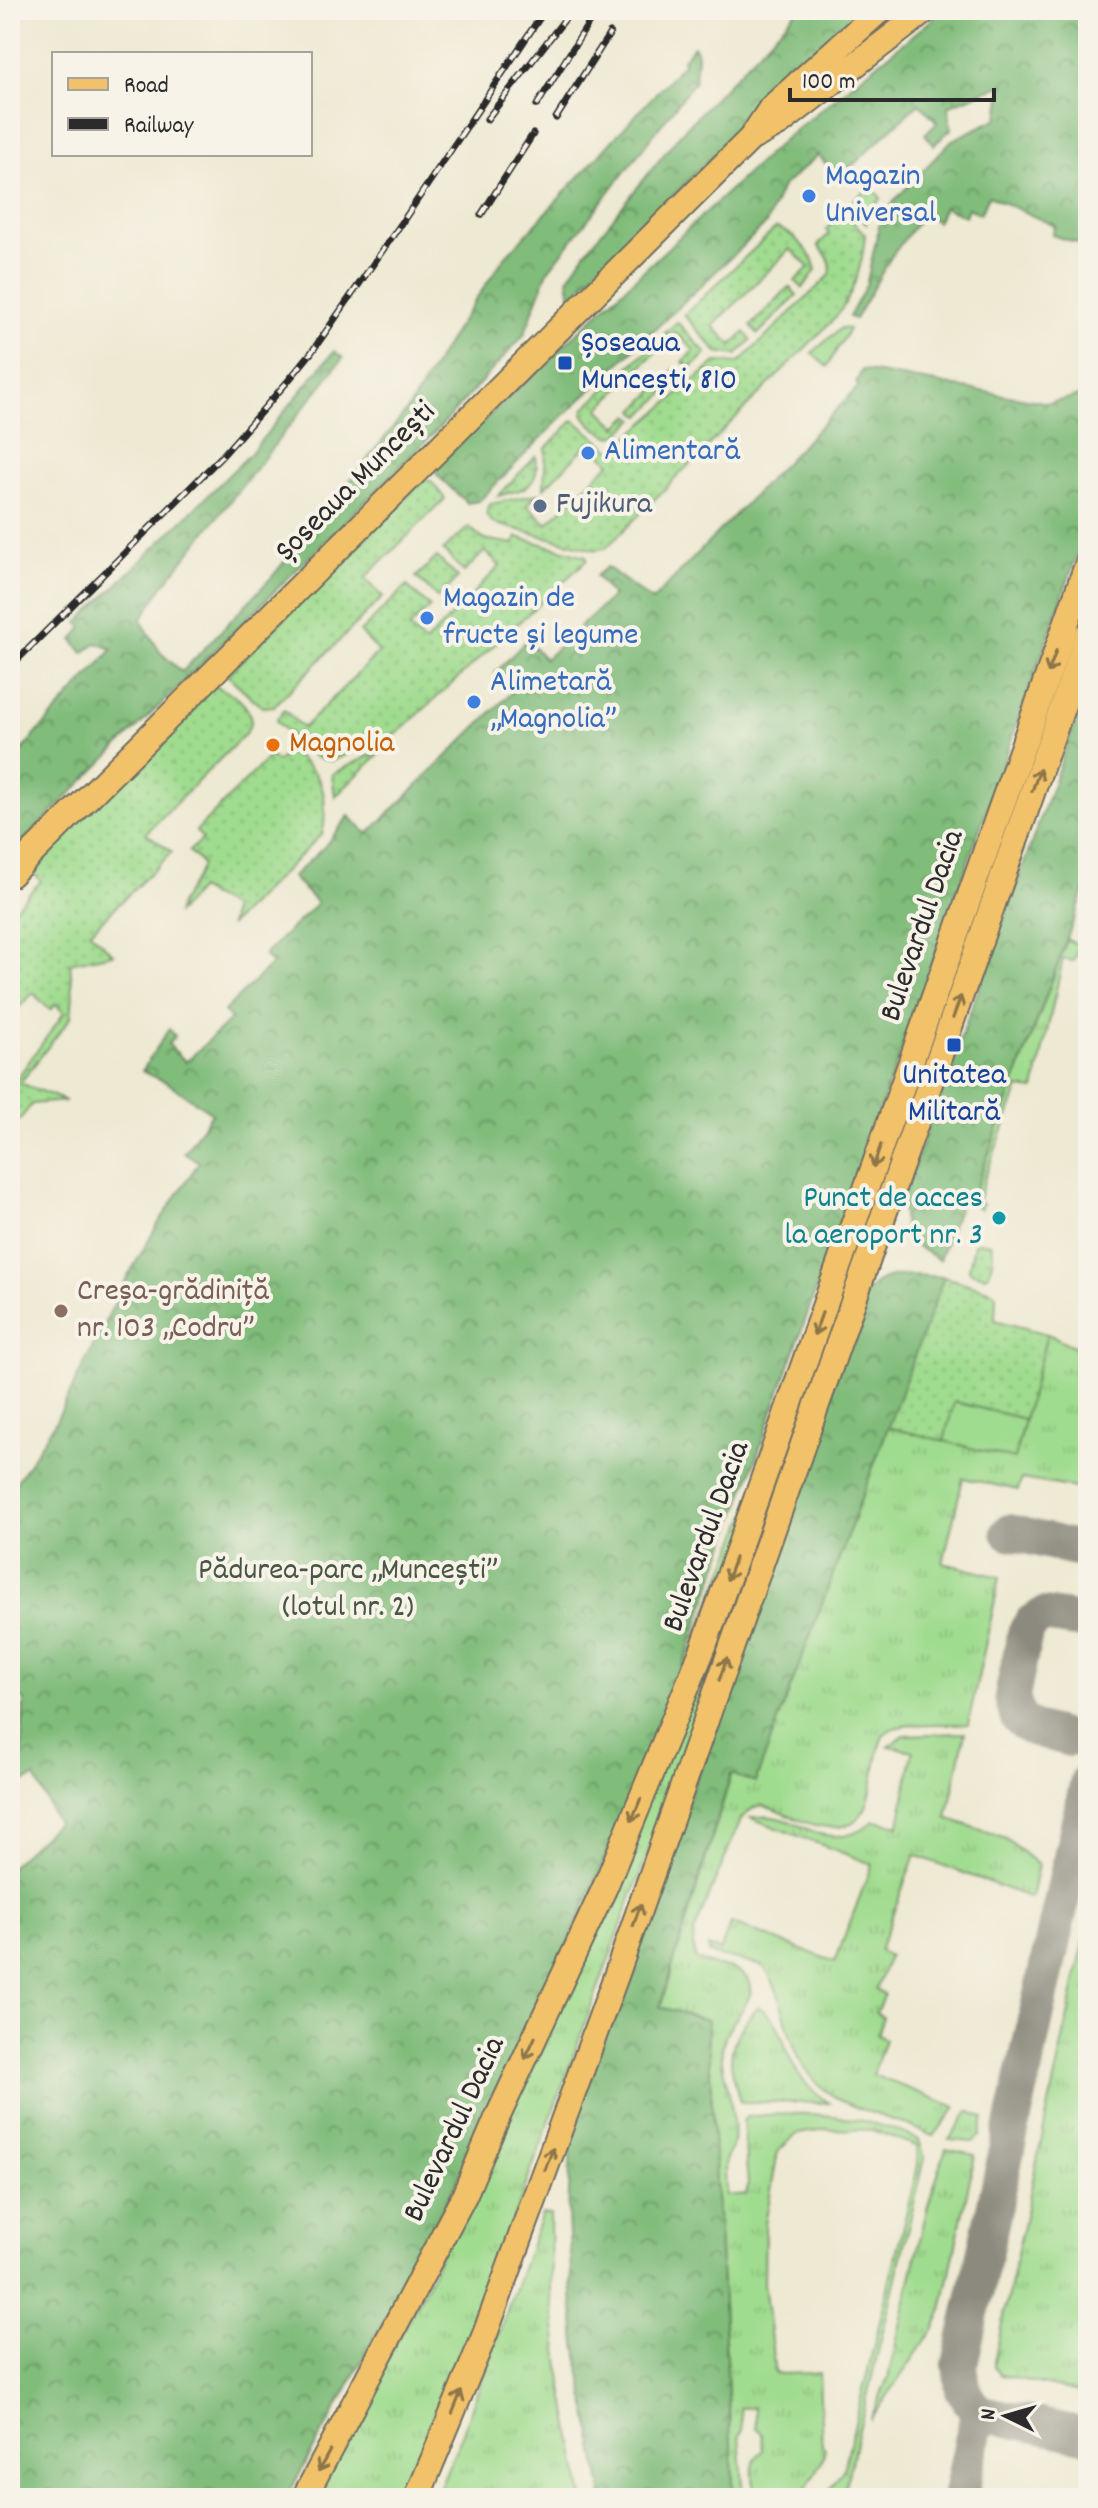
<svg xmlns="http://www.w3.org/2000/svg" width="1098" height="2508" font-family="Dekko,sans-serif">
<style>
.grass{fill:url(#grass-tufts);stroke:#66845d;stroke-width:2}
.forest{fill:url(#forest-crowns);stroke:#567452;stroke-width:2}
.garden{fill:url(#garden-dots);stroke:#66845d;stroke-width:2}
.pitch{fill:#a0dc8f;stroke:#66845d;stroke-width:2}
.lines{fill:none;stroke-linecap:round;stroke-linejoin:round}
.taxiway{stroke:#8c8a7e;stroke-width:36}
.major-casing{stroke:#6f6e65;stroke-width:28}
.major{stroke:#f2c26a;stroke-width:24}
.rail-casing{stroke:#2b2b2b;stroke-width:7}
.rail{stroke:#f7f3e8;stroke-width:4;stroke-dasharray:12;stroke-linecap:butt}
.oneway{stroke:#8e764a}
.shop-dot{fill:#3f7fe0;stroke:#f7f3e8;stroke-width:3}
.transit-dot{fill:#1a4fb4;stroke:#f7f3e8;stroke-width:3}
.service-dot{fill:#5c6f8a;stroke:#f7f3e8;stroke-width:3}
.food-dot{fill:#e8710a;stroke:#f7f3e8;stroke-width:3}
.culture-dot{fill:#0f9aa8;stroke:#f7f3e8;stroke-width:3}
.education-dot{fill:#8d6e63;stroke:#f7f3e8;stroke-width:3}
.labels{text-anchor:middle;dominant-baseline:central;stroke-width:8;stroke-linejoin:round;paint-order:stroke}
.shop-label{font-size:32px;fill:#366cbe;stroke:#f7f3e8;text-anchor:start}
.transit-label{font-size:32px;fill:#164399;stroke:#f7f3e8;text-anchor:start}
.street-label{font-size:32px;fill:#2b2b2b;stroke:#f7f3e8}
.service-label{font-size:32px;fill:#4e5e75;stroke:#f7f3e8;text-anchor:start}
.food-label{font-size:32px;fill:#c56008;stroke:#f7f3e8;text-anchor:start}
.culture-label{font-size:32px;fill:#0d838f;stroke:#f7f3e8;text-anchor:end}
.education-label{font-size:32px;fill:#785e54;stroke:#f7f3e8;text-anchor:start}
.park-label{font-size:32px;fill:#485744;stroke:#f7f3e8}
</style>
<defs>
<pattern id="grass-tufts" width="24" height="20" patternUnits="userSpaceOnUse" patternTransform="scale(2)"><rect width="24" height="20" fill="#a0dc8f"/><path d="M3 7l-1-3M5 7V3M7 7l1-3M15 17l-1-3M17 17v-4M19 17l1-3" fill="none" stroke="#8abd7c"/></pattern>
<pattern id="forest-crowns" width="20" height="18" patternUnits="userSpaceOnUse" patternTransform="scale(2)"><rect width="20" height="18" fill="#80bc7a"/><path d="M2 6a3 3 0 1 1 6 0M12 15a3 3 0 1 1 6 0" fill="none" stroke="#699964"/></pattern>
<pattern id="garden-dots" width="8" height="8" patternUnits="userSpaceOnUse" patternTransform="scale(2)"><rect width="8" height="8" fill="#a0dc8f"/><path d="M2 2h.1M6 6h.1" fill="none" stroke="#8abd7c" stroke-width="1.8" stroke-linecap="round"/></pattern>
</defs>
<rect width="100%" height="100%" fill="#f7f3e8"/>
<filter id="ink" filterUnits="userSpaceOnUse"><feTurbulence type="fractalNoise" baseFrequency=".0125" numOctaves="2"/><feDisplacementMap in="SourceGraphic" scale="16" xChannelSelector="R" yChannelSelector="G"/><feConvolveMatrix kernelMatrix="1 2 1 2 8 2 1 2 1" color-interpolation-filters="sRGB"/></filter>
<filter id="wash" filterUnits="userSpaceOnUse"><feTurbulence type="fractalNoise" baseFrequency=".006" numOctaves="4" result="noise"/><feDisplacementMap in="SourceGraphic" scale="32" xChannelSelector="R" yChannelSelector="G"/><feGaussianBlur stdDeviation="1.8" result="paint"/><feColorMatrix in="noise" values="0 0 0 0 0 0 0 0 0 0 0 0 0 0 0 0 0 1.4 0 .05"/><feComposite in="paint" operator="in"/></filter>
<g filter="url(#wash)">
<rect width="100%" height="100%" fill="#eee9d2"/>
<path class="grass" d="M 841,328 L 849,329 L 827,367 L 812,353 Z
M 1067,940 L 1079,944 L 1074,961 L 1063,959 L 1034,1090 L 1019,1088 L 985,1177 L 978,1202 L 982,1204 L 981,1209 L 970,1204 Z
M 852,1262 L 854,1264 L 648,1852 L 442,2414 L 404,2498 L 312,2498 L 427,2285 Z
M 1047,1334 C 1058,1337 1065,1344 1077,1347 L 1076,1352 L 1088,1354 L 1088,1490 L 1021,1479 L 1018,1490 L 963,1478 L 943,1563 L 1000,1577 L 968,1724 C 950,1725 902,1721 888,1731 C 880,1737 879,1749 877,1759 C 874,1774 872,1793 866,1807 C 845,1848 793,1816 762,1805 L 753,1808 L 741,1819 L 694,1932 L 693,1946 L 696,1959 C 713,1969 741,1964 750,1983 C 757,1996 731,2022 725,2036 C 716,2060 728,2080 731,2104 C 733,2115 735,2136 732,2147 C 731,2151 727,2154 726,2158 C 724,2169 726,2184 726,2196 L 746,2194 L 748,2185 L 743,2121 L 747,2117 C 803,2109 867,2115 919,2140 L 925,2158 L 843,2496 L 824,2498 L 844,2468 L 918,2165 L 917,2146 L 872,2130 L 826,2129 L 797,2134 L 778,2151 L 765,2224 L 764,2283 L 775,2374 L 819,2373 L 822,2446 L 825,2449 L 822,2462 L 802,2495 L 775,2492 L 774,2498 L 756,2498 C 754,2482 747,2460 763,2451 L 762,2433 L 756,2429 L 754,2407 L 740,2408 L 742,2431 L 739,2436 L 744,2498 L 734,2498 L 707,2020 L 660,2008 L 732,1773 L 755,1782 L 888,1427 L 1014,1458 Z
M 965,1733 L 947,1818 L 1006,1839 L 1038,1865 L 1031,1898 L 915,1855 L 879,1951 L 889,1956 L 876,1990 L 884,1994 L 876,2013 L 883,2017 L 877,2035 L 885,2039 L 873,2075 L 956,2107 L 934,2136 C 923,2133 915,2127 905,2124 C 853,2106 811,2100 792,2040 C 783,2014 780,1988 763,1966 L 709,1954 L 708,1947 L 720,1951 L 731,1923 L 835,1962 L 872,1864 L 751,1818 C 803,1807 817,1861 874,1821 L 899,1825 L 913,1751 L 889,1746 L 904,1735 Z
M 1088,1923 L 1088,2394 L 1001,2375 L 994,2367 L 994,2361 Z
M 759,2007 C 785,2024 780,2041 794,2066 C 802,2082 815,2094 829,2103 L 741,2102 C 732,2074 724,2053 742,2027 C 747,2020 751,2013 759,2007 Z
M 969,2111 L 984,2118 L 980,2136 L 973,2142 L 949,2140 Z
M 946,2149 L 975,2155 L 942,2310 L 934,2328 L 870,2421 L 888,2378 L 927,2209 Z
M 542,2214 L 550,2215 L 551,2294 L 562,2382 L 583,2498 L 435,2498 L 461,2437 Z"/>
<path class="forest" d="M 798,10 L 864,10 L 760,109 L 571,297 L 568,279 L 585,253 L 681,133 Z
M 944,10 L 1088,10 L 1088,246 C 1075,241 1064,240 1052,235 L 1055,226 L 989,196 L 980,214 L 968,208 L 965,216 L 944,207 L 937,222 L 924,213 L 891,257 L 855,319 L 849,317 L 866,286 L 880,222 L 896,199 L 952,140 L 998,118 L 1003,84 L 948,106 L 951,129 L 934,145 L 925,134 L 937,122 L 919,103 L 839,178 L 818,155 L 782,187 L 766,224 L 558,421 L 479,501 L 467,503 L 437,475 L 435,466 L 782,141 Z
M 694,46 L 697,54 L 695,81 L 548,271 L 524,335 L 439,428 L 10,854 L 10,763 L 113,649 L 96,643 L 83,653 L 73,640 L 83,627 L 78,623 L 250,454 L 334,351 L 343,358 L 163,586 L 141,620 L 160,652 L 182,672 L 272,577 L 409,408 L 454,332 L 504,258 L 684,63 L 682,60 Z
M 862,370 L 1049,403 L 1079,396 L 1088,372 L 1088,524 L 676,1684 C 611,1847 542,2009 464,2167 C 408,2279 348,2389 286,2498 L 10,2498 L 10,1867 L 57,1823 L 35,1777 L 20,1784 L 24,1701 L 10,1686 L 10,1492 L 56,1421 L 128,1276 L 158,1224 L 199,1162 L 184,1153 L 212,1113 L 166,1082 L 142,1071 L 169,1029 L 175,1036 L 168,1044 L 186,1062 L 231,1019 L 224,1011 L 272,964 L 264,955 L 317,903 L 292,877 L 324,847 L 349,816 L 368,834 L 512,692 L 495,673 L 527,640 L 545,659 L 613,596 L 596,576 L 607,567 L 652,601 L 859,386 L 856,383 Z
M 1088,687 L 1088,841 L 1085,849 L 1088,856 L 1088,881 L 970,1204 L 961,1202 L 939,1260 C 905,1240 904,1239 902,1200 Z
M 912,1275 L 944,1277 L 755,1783 L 731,1774 L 660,2007 L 707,2020 L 734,2498 L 603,2498 L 576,2345 L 572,2295 L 568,2215 L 571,2140 L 578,2114 L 865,1294 C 878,1277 891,1276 912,1275 Z"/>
<path class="garden" d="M 870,186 L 881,198 L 869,212 L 866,224 L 850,204 Z
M 843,211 L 865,234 C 863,263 854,293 836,317 L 607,547 L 596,550 L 493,523 L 486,514 L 490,504 L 538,494 L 527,505 L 547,524 L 610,463 L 590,442 L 544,488 L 546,448 L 574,420 L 612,451 L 716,362 L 739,363 L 830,275 C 833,262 826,254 818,245 L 829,234 L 826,230 Z
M 776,228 C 793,232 813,253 816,270 L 803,288 L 795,281 L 809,267 L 790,249 L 713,326 L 732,345 L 745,332 L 751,340 L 737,355 L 717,352 L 684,315 Z
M 789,287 L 797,295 L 758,334 L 751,326 Z
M 677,322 L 706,353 L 691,368 L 683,362 L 694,350 L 675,332 L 599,409 L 617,427 L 630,415 L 635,419 L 619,434 L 611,437 C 601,431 588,425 583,413 L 585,408 Z
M 675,369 L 682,376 L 641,416 L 635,410 Z
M 536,456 C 540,488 524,489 498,496 Z
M 424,480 L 431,481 L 445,499 L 365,578 L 383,597 L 274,706 L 262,707 L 227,675 Z
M 469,527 L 483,539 L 514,544 L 517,537 L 586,556 L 587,560 L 399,732 L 331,761 L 315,757 L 279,724 L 276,720 L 284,710 L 303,728 L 379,652 L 360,632 L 407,586 L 430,607 L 409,628 L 425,643 L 500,566 L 485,551 L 464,572 L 443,550 Z
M 437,557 L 458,578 L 438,598 L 416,577 Z
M 213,685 C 231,693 251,702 251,724 L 244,735 L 146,833 L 172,852 L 90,932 L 113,954 L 70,963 L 73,995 L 71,1017 L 20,1083 L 66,1101 L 32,1104 L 10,1132 L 10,1088 L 64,1013 L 56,1004 L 50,1010 L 33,993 L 10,1016 L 10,905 L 14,909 L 41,881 L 32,872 L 34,862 Z
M 385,748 L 335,797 L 332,774 Z
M 289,751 C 313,770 324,776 325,809 C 325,818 325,825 322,834 L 230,925 L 232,908 L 199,889 L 177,913 C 181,894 197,883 202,864 L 189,851 L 203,839 L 196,831 L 270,756 L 277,762 Z
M 977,1242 L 991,1244 L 993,1256 L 989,1274 L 985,1276 L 970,1272 L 969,1269 L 974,1244 Z
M 944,1277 L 992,1291 L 996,1295 L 995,1320 L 1047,1334 L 1024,1419 L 955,1402 L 944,1441 L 888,1427 Z"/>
<path class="pitch" d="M 954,1402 L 1024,1419 L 1014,1459 L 944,1441 Z"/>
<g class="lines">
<path class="taxiway" d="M 1009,1532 L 1088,1551
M 1088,1622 L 1044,1615 L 1032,1622 L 1025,1633 L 1012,1697 L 1018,1718 L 1031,1728 L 1070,1739 L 1088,1735
M 978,2413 L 963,2390 L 960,2364 L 1088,1780
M 960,2498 L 978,2413 L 1088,2436"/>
</g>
</g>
<g filter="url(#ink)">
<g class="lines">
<defs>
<path id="major" d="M 754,137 L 780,123 L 926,10
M 10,875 L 751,138 L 771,108 L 880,10
M 304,2498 L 464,2196 L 498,2116 L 605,1887 L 704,1646 L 1088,562
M 417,2498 L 485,2334 L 616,1976 L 1088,634"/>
</defs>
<use href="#major" class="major-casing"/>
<use href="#major" class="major"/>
<defs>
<path id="rail" d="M 537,105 L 590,21
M 556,118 L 610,33
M 487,119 L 572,10
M 481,215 L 533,134
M 10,667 L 222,456 L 288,381 L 311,353 L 401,224 L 545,10"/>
</defs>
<use href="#rail" class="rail-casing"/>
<use href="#rail" class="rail"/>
</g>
<defs><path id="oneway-shaft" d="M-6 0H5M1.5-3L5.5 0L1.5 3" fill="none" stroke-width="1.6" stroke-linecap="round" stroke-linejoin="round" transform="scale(2)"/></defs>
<g class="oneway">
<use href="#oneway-shaft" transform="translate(1052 662) rotate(110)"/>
<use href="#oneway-shaft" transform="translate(1036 780) rotate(-70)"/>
<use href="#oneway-shaft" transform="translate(957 1007) rotate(-70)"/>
<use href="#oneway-shaft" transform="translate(877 1156) rotate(109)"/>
<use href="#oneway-shaft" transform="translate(818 1324) rotate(110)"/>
<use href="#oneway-shaft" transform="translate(731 1569) rotate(110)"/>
<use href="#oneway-shaft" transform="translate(723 1669) rotate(-71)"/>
<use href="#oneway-shaft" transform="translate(636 1810) rotate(112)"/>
<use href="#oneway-shaft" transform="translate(637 1915) rotate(-71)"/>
<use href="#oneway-shaft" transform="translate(530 2048) rotate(115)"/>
<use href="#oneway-shaft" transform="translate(549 2159) rotate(-70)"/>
<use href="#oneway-shaft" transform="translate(457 2402) rotate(-68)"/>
<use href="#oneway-shaft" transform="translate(324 2461) rotate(119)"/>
</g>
</g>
<g class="shop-dot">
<circle cx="809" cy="196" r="8"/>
<circle cx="588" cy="453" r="8"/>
<circle cx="427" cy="618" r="8"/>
<circle cx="474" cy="702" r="8"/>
</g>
<g class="transit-dot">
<rect x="557" y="355" width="16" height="16" rx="4"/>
<rect x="946" y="1037" width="16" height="16" rx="4"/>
</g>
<circle class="service-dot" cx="540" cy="506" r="8"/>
<circle class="food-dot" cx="273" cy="745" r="8"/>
<circle class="culture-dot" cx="999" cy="1218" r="8"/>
<circle class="education-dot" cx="61" cy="1311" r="8"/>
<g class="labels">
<g class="shop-label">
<text x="825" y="178">Magazin<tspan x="825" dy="37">Universal</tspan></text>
<text x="604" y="453">Alimentară</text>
<text x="443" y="600">Magazin de<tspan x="443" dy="37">fructe și legume</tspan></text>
<text x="490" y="684">Alimetară<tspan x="490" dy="37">„Magnolia”</tspan></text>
</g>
<g class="transit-label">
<text x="581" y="345">Șoseaua<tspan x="581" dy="37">Muncești, 810</tspan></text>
<text x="954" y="1077" text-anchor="middle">Unitatea<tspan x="954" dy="37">Militară</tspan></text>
</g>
<g class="street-label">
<text transform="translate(357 483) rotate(-45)">Șoseaua Muncești</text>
<text transform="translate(924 926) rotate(-71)">Bulevardul Dacia</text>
<text transform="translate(708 1537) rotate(-70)">Bulevardul Dacia</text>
<text transform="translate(456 2130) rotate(-65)">Bulevardul Dacia</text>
</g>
<g class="service-label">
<text x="556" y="506">Fujikura</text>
</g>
<g class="food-label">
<text x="289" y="745">Magnolia</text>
</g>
<g class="culture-label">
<text x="983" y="1200">Punct de acces<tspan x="983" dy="37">la aeroport nr. 3</tspan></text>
</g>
<g class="education-label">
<text x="77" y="1293">Creșa-grădiniță<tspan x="77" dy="37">nr. 103 „Codru”</tspan></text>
</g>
<g class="park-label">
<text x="348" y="1572">Pădurea-parc „Muncești”<tspan x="348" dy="37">(lotul nr. 2)</tspan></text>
</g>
</g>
<rect width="1098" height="2508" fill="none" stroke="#f7f3e8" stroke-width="40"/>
<rect x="52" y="52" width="260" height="104" fill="#f7f3e8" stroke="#a5a39c" stroke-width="2"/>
<rect x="68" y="78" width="40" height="12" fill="#f2c26a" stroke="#a5a39c" stroke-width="2"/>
<text x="124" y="92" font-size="24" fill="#2b2b2b">Road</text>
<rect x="68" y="118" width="40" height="12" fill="#2b2b2b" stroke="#a5a39c" stroke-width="2"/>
<text x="124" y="132" font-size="24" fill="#2b2b2b">Railway</text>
<g transform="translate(1006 2416) rotate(275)" stroke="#f7f3e8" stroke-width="6" paint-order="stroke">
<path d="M0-6L14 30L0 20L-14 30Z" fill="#2b2b2b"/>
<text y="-12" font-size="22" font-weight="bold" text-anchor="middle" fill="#2b2b2b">N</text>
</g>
<path d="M790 88v12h204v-12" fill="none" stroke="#2b2b2b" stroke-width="4"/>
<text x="802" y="88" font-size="24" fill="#2b2b2b" stroke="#f7f3e8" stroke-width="6" paint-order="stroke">100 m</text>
</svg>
